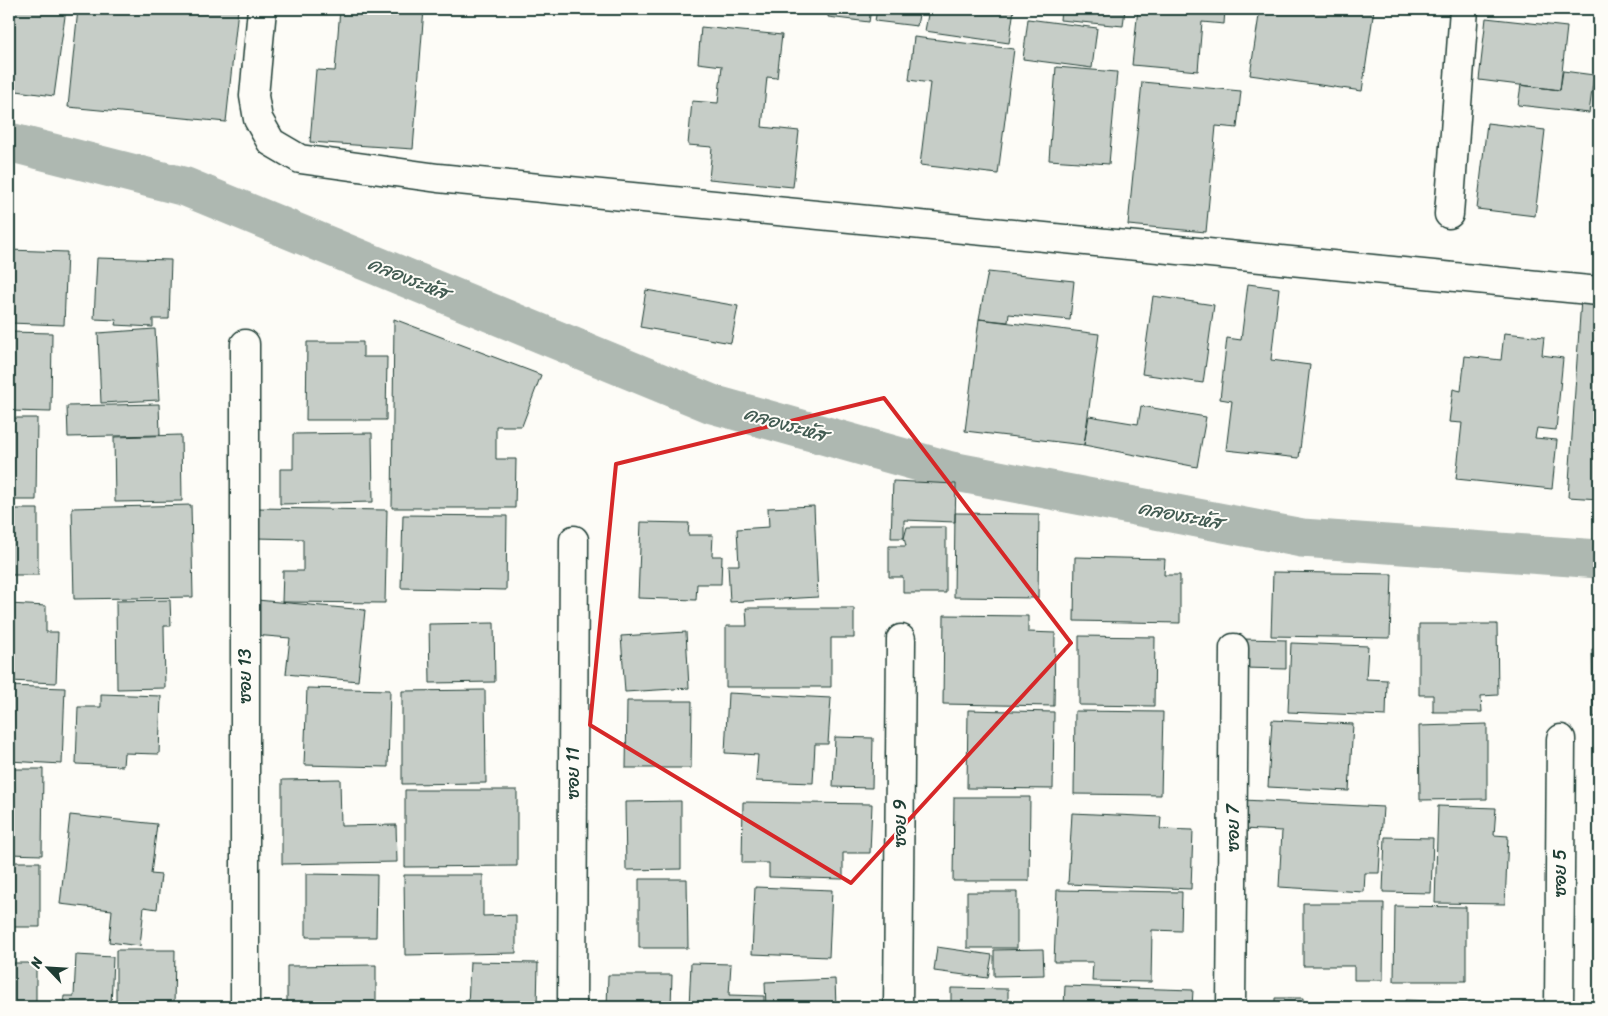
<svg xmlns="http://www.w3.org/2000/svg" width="1608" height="1016" font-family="Sriracha,'Playpen Sans Thai',sans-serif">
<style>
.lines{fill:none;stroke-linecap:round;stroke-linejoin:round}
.canal{stroke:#aeb8b1;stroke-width:39}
.building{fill:#c6cdc7;stroke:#1f3d34}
.minor-casing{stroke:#1f3d34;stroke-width:31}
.minor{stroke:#fdfcf7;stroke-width:28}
.marked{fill:none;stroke:#d62828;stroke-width:4;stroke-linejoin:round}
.labels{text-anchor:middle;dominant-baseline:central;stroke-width:4;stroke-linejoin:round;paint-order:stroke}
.street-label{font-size:18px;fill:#1f3d34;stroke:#fdfcf7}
.water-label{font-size:19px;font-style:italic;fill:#435c53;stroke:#fdfcf7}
</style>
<rect width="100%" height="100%" fill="#fdfcf7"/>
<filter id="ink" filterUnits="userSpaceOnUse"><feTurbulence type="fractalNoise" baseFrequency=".02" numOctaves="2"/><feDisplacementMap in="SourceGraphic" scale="10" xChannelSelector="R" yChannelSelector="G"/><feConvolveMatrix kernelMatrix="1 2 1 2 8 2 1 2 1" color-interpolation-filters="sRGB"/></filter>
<g filter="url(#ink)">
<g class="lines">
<path class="canal" d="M 9,142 L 186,187 L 712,404 L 951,471 L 1302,538 L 1599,559"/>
</g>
<path class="building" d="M 9,9 L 66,9 L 54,96 L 9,90 Z
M 78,9 L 238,9 L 226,122 L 68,107 Z
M 340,9 L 424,9 L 413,149 L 310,142 L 316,70 L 335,71 Z
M 829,9 L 871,9 L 869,22 L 828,17 Z
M 877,9 L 920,9 L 917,26 L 875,21 Z
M 929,9 L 1014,9 L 1009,43 L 925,31 Z
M 1061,9 L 1125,9 L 1123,26 L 1060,20 Z
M 1138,9 L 1225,9 L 1224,24 L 1202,22 L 1198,71 L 1132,65 Z
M 1260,9 L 1374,9 L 1362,91 L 1250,75 Z
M 1486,18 L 1567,27 L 1560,90 L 1479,80 Z
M 1028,19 L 1097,28 L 1092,68 L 1023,59 Z
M 701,27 L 782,35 L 777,78 L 767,77 L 762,127 L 799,131 L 793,187 L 709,179 L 712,147 L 688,145 L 692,101 L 718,103 L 722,66 L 698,63 Z
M 914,37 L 1014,49 L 998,174 L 920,165 L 930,83 L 909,80 Z
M 1056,67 L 1117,72 L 1109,164 L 1049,160 Z
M 1563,71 L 1594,75 L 1589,113 L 1518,105 L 1521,85 L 1560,90 Z
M 1142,82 L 1241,91 L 1237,128 L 1216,126 L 1206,232 L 1128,225 Z
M 1487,123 L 1545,130 L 1535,216 L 1477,209 Z
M 9,250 L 67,252 L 64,325 L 9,323 Z
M 97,258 L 171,260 L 169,319 L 153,319 L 153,327 L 115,325 L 116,320 L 94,319 Z
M 988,272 L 1074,281 L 1070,320 L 1009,314 L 1008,322 L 979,319 Z
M 1248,284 L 1279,288 L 1271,360 L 1310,365 L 1299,458 L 1226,450 L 1232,401 L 1220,399 L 1227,338 L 1241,340 Z
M 646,290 L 738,306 L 731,343 L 640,327 Z
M 1153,296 L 1214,305 L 1203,383 L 1142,374 Z
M 1581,299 L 1599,301 L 1599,499 L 1568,497 Z
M 394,319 L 541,375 L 522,426 L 496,426 L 496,459 L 516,459 L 515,508 L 392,508 Z
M 979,319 L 1099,334 L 1084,445 L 965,431 Z
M 155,329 L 159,400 L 101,403 L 98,333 Z
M 9,332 L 52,333 L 51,412 L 9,411 Z
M 1504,333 L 1544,337 L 1542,355 L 1563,358 L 1556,430 L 1537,428 L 1535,438 L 1557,440 L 1552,489 L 1456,479 L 1462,423 L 1449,422 L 1453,389 L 1461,391 L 1465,356 L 1501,360 Z
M 307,342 L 363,342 L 363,357 L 387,357 L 386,420 L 306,420 Z
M 159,404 L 160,435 L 68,437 L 67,406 Z
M 1141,406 L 1206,417 L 1197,467 L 1084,445 L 1089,416 L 1138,424 Z
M 9,418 L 37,418 L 36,500 L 9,500 Z
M 372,433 L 373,502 L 280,504 L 280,469 L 293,469 L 293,434 Z
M 181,435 L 182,501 L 115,502 L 114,437 Z
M 893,481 L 956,484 L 955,522 L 904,520 L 904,538 L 891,538 Z
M 191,505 L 193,597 L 74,599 L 72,508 Z
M 814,506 L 818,597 L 730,602 L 728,565 L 739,565 L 737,529 L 769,527 L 768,508 Z
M 256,508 L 387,510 L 385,603 L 282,602 L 283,571 L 303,571 L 303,539 L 255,538 Z
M 9,509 L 38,509 L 38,575 L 9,575 Z
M 955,513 L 1039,514 L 1038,598 L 954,597 Z
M 403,515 L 507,516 L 506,590 L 401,588 Z
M 641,522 L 689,523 L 688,535 L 713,535 L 712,556 L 722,556 L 721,584 L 697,584 L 696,600 L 638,598 Z
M 907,527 L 946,527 L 946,593 L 903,593 L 903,577 L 889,577 L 889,546 L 906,546 L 904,538 Z
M 1075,557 L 1165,559 L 1164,575 L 1180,575 L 1180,623 L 1074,621 Z
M 1273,572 L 1392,574 L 1390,638 L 1271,636 Z
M 170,600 L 171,626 L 164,626 L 165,688 L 117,689 L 116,601 Z
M 257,600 L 365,610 L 358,681 L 286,674 L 290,638 L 254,635 Z
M 9,604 L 46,606 L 46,632 L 58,632 L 56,683 L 9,681 Z
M 746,608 L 854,608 L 854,638 L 831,638 L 831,687 L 726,687 L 726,626 L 747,626 Z
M 944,615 L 1028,616 L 1028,632 L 1055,633 L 1054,706 L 943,704 Z
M 494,623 L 495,682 L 430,683 L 429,624 Z
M 1419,624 L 1497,624 L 1498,695 L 1481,696 L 1482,712 L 1433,712 L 1433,695 L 1419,695 Z
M 686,632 L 689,688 L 625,692 L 621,636 Z
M 1079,636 L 1155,637 L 1154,706 L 1079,705 Z
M 1243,639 L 1286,640 L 1286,669 L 1243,668 Z
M 1291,643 L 1368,646 L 1366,679 L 1387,680 L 1386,716 L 1288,712 Z
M 1592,649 L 1599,649 L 1599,717 L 1593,717 Z
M 9,686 L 65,688 L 62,764 L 9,761 Z
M 307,688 L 390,690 L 388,767 L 304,765 Z
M 485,690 L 486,783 L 402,784 L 402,691 Z
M 728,693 L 831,698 L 828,744 L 815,744 L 813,783 L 756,781 L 758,755 L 725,753 Z
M 101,694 L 161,696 L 159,754 L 124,753 L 123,766 L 76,764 L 78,707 L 101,707 Z
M 627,701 L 692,701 L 691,768 L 626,768 Z
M 968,710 L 1054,712 L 1053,789 L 967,788 Z
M 1075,711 L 1163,712 L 1161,795 L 1074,794 Z
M 1272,720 L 1353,724 L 1349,791 L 1268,787 Z
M 1487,724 L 1487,799 L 1420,800 L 1419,726 Z
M 835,737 L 873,738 L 872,788 L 833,787 Z
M 9,769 L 43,769 L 42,855 L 9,854 Z
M 340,779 L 341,826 L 396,825 L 397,862 L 282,864 L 282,780 Z
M 405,790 L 517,790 L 517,866 L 405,867 Z
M 954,797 L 1030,797 L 1029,881 L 953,881 Z
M 1243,800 L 1383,807 L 1379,873 L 1365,873 L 1364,892 L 1279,887 L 1282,831 L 1242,829 Z
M 681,801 L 681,869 L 626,870 L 625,802 Z
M 743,802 L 872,804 L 870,853 L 843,853 L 843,879 L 769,877 L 769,863 L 742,863 Z
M 1438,806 L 1496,808 L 1494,835 L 1508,836 L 1505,904 L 1435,903 Z
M 1072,813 L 1161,817 L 1160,829 L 1193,830 L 1191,889 L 1068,884 Z
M 70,815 L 157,824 L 151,874 L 161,875 L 157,909 L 144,907 L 140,946 L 109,942 L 112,910 L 60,904 Z
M 1385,837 L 1433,838 L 1431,893 L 1383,892 Z
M 9,862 L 40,862 L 40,927 L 9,927 Z
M 306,874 L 377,875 L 376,937 L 306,937 Z
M 404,875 L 483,875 L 483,916 L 516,915 L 516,953 L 405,955 Z
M 639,879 L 687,879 L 688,948 L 639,948 Z
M 755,887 L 832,890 L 829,957 L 752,954 Z
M 1057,890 L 1182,892 L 1181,931 L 1152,930 L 1151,982 L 1092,981 L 1093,962 L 1054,962 Z
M 967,892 L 1017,892 L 1017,948 L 967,948 Z
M 1303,903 L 1384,903 L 1383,980 L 1354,980 L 1354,966 L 1303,966 Z
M 1395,906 L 1466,907 L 1466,981 L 1394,981 Z
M 9,944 L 9,963 L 36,963 L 36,1007 L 9,1007 Z
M 937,947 L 992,955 L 988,978 L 934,971 Z
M 1043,949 L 1044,975 L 994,976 L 994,950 Z
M 116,950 L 175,950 L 174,1007 L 116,1007 Z
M 76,955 L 113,957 L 111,1007 L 63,1007 L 64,996 L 74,996 Z
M 470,962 L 538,963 L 537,1007 L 468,1006 Z
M 691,963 L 731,964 L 729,995 L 764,996 L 764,1007 L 689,1007 Z
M 376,965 L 376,1007 L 287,1007 L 287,966 Z
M 608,975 L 672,975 L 671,1007 L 607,1007 Z
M 835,979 L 836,1007 L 766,1007 L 765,982 Z
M 1065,986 L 1193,990 L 1192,1007 L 1064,1007 Z
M 951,988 L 1008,989 L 1008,1007 L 951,1007 Z
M 1596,993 L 1599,993 L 1599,1007 L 1596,1007 Z
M 1275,998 L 1303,998 L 1303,1007 L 1275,1007 Z
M 1405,1000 L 1488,1003 L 1488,1007 L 1405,1007 Z
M 1390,1004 L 1390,1007 L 1345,1007 L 1345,1005 Z"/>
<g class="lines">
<defs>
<path id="minor" d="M 262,9 L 254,96 L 258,119 L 271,142 L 300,159 L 438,178 L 1599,291
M 1449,214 L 1464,9
M 245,1007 L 245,344
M 572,1007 L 574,540
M 898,1007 L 901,639
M 1231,1007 L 1234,648
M 1559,1007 L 1561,739"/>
</defs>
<use href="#minor" class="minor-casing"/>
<use href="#minor" class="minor"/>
</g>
</g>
<path class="marked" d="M 884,398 L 1071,643 L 851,883 L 590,725 L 616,464 Z"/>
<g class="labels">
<g class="street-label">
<text transform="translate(245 676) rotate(-90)">ซอย 13</text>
<text transform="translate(573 773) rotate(-90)">ซอย 11</text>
<text transform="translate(900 823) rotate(-90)">ซอย 9</text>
<text transform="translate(1233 828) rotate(-90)">ซอย 7</text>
<text transform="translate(1560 873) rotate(-90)">ซอย 5</text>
</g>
<g class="water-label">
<text transform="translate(408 278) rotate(22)">คลองระหัส</text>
<text transform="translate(785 424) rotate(16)">คลองระหัส</text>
<text transform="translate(1180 515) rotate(11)">คลองระหัส</text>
</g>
</g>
<rect width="1608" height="1016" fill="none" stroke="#fdfcf7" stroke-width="30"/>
<rect x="15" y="15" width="1578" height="986" fill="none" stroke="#1f3d34" stroke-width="2" filter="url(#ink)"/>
<g transform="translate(48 968) rotate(295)" stroke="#fdfcf7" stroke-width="4" paint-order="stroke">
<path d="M0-4L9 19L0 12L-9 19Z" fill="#1f3d34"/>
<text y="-8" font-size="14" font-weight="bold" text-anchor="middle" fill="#1f3d34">N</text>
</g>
</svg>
